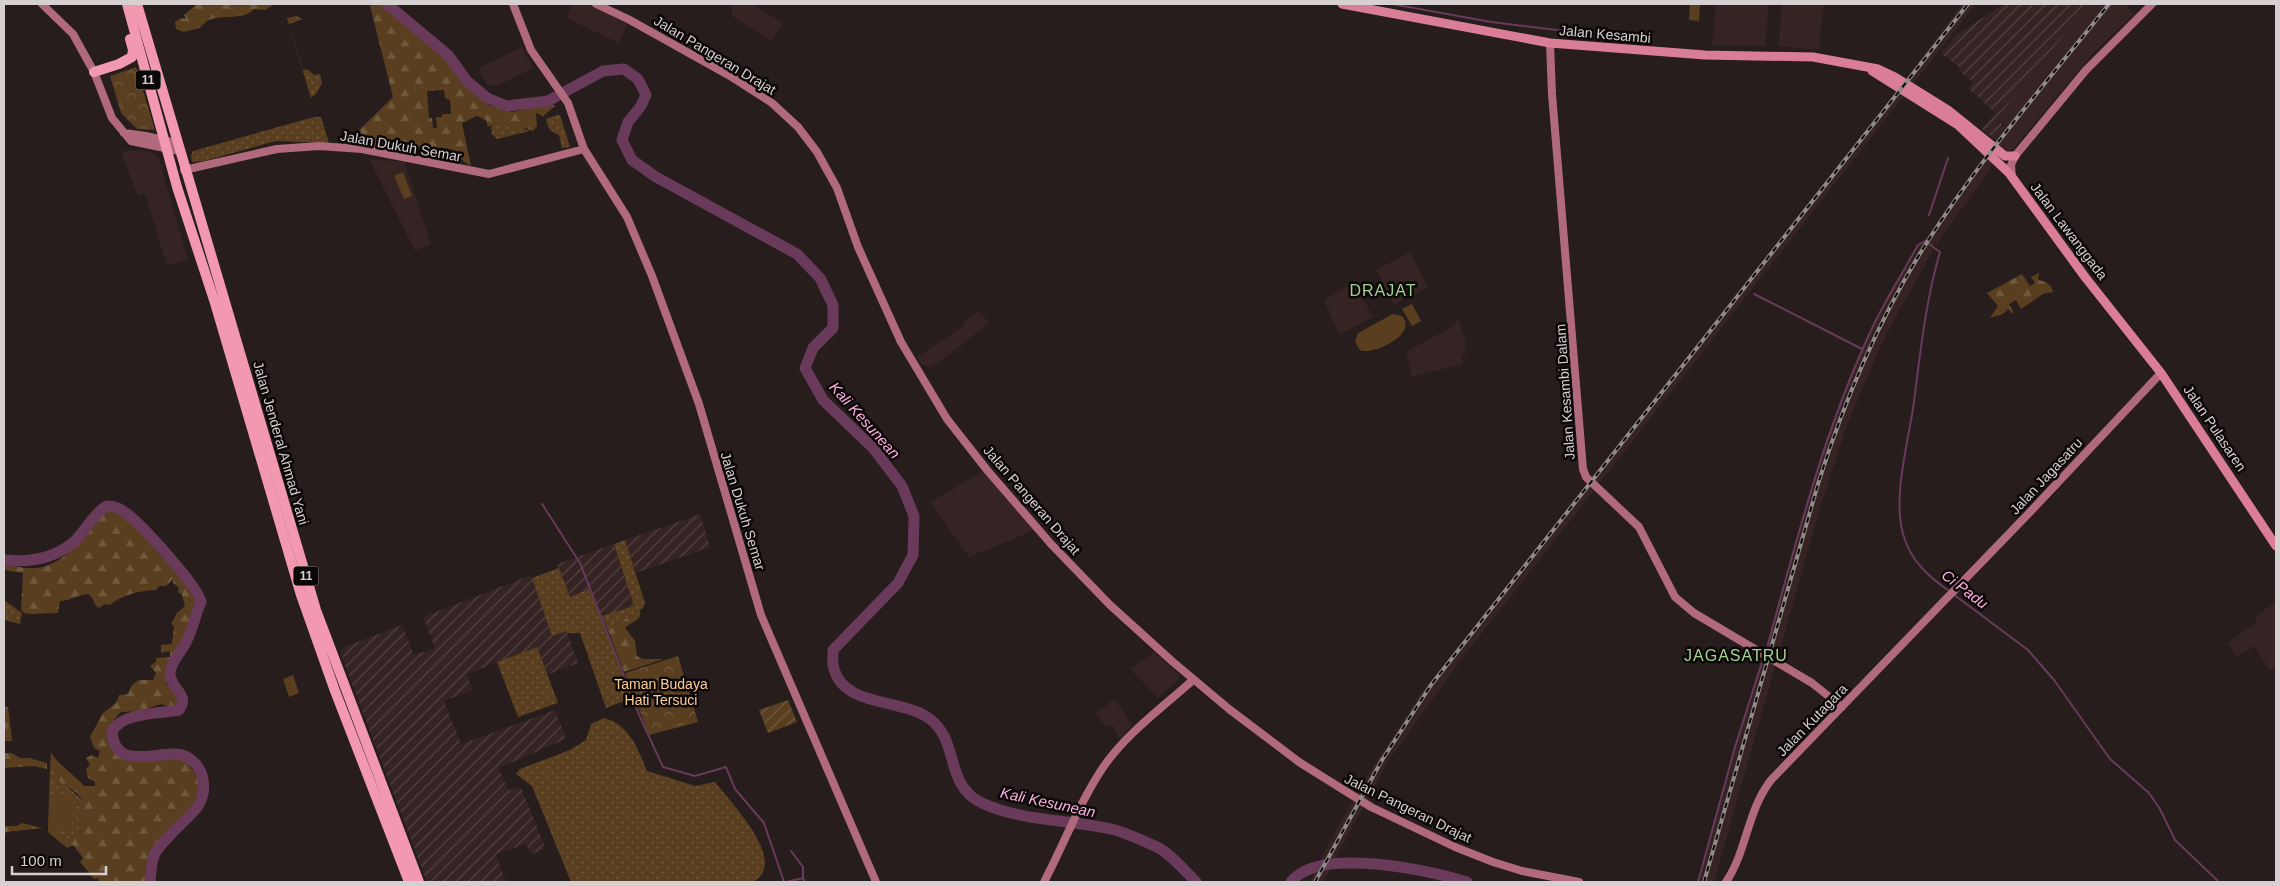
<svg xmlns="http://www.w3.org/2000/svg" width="2280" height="886" font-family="Arial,sans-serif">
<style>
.built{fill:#352423}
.industrial{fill:url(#industrial-furrows)}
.grass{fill:url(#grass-dots)}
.forest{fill:url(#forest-firs);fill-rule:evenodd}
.cemetery{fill:url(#cemetery-stones)}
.park{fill:url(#park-crowns)}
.garden{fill:url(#garden-furrows)}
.pitch{fill:#593f1f}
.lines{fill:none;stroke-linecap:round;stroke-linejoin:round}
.stream{stroke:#693a5a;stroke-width:2}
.river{stroke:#693a5a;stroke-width:11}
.secondary{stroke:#b1697c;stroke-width:8}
.primary{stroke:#da7d96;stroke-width:9}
.highway{stroke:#f298b0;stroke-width:10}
.rail-casing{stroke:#928a89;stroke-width:4}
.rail{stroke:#0c0808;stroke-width:2;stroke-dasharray:5.5;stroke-linecap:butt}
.labels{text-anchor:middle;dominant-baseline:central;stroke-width:5;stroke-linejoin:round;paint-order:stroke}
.shield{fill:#0c0808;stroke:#9a9494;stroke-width:1}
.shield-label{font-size:12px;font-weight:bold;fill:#d7d0d0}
.street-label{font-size:14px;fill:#d7d0d0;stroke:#0c0808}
.park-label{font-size:14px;fill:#fccd97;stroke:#0c0808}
.water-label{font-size:15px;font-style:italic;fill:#fcafe1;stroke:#0c0808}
.quarter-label{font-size:16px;letter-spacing:1px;fill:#a2d292;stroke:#0c0808}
</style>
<defs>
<pattern id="industrial-furrows" width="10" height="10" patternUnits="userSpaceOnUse" patternTransform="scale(1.25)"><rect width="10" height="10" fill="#352423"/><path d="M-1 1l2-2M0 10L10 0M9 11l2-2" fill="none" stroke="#524342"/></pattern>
<pattern id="grass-dots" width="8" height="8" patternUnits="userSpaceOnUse" patternTransform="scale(1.25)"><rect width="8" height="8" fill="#593f1f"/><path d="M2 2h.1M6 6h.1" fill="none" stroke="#705a3e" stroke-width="1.8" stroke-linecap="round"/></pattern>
<pattern id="forest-firs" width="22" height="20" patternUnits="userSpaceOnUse" patternTransform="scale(1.25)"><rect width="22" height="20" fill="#593f1f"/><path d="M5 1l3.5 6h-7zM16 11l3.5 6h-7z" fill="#705a3e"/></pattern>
<pattern id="cemetery-stones" width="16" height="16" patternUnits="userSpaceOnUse" patternTransform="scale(1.25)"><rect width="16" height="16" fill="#593f1f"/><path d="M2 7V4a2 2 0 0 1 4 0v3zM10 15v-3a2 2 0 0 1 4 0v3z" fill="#705a3e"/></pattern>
<pattern id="park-crowns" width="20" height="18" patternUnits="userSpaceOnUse" patternTransform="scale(1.25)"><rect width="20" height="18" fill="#593f1f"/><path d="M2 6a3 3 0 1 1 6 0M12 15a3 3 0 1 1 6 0" fill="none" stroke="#705a3e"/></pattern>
<pattern id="garden-furrows" width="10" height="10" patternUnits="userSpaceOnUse" patternTransform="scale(1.25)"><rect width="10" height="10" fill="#593f1f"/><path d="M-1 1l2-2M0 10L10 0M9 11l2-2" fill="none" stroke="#705a3e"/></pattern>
</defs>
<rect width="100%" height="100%" fill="#261d1c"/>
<path class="built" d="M 572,4 L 589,4 L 628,22 L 619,43 L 566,18 Z
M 732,4 L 753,4 L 783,23 L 771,41 L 732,16 Z
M 1716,4 L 1769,4 L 1765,46 L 1712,46 Z
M 1782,4 L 1824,4 L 1819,50 L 1778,46 Z
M 1962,4 L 1976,4 L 1460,661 L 1387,763 L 1323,882 L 1310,882 L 1330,841 L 1367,776 L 1419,696 L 1904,81 Z
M 2089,4 L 2129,4 L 2127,7 L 2134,14 L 2091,56 L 2013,149 L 2009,151 L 2003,149 L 1992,163 L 1989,171 L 1936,245 L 1934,244 L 1932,248 L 1934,249 L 1888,331 L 1872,366 L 1847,425 L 1820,508 L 1714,882 L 1699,882 L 1735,746 L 1765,650 L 1824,443 L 1869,333 L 1905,267 L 1907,268 L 1921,244 L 1924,243 L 2006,129 L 2005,125 L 1996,118 Z
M 522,47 L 533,68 L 497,86 L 487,84 L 478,68 Z
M 142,150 L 154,154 L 159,160 L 188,260 L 167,266 L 145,194 L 138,196 L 124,161 L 122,151 Z
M 369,159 L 404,162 L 431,244 L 415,251 Z
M 1410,252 L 1428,287 L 1394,305 L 1376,270 Z
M 1355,282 L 1373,317 L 1339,335 L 1324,300 Z
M 978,311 L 989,323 L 946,357 L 930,367 L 922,365 L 917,357 L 965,325 L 964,322 Z
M 1458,319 L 1466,342 L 1465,354 L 1461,355 L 1463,364 L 1412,377 L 1406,352 L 1453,326 Z
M 984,471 L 1035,530 L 969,557 L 930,502 Z
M 2276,600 L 2276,667 L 2270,671 L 2254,646 L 2236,657 L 2227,643 L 2256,623 L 2256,617 Z
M 1154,652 L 1178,674 L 1178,680 L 1158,698 L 1130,669 Z
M 1115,699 L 1132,725 L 1120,739 L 1112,724 L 1106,727 L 1095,712 L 1110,704 L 1109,702 Z"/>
<path class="industrial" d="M 2004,4 L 2089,4 L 1997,118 L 2006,129 L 1995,140 L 1982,129 L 1995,113 L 1968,88 L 1973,82 L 1959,71 L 1960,68 L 1941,53 L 1956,35 Z
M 700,514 L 710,547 L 636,573 L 625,540 Z
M 614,544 L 634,606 L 600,617 L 589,590 L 570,597 L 557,564 Z
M 531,575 L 552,635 L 566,630 L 578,663 L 547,675 L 537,647 L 467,674 L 472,690 L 444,701 L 461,744 L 555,710 L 566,739 L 499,768 L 508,790 L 521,787 L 546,849 L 531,854 L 526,844 L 496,854 L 506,882 L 427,882 L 340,652 L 344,647 L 402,625 L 414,655 L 435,648 L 423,617 Z"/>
<path class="grass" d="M 296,16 L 303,19 L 289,24 L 303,70 L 307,69 L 314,75 L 320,74 L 322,83 L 316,94 L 311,98 L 287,18 Z
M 557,115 L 560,115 L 570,147 L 562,148 L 559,135 C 550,132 548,128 546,119 Z
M 314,117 L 321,117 L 329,143 L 276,141 L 204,161 L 192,162 L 191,156 L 193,151 Z
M 495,123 L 500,125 L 512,124 L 530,131 L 497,139 L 492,134 L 491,126 Z
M 625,540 L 645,603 L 643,608 L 608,630 L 602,616 L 634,606 L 614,544 Z
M 559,568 L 570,597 L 589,589 L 632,698 L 606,708 L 580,633 L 567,633 L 566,631 L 552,636 L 532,578 Z
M 4,600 L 22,613 L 20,624 L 4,620 Z
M 537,647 L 558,703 L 518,717 L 497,662 Z
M 604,718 C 630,725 638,749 647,771 L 695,786 L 715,782 C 730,802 790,862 753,882 L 571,882 L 532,786 L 516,774 L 520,769 L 570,750 L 586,740 L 591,724 Z
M 50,768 L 56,773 L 56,776 L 83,801 L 78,815 L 81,834 L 67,839 L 50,829 L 48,831 Z"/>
<path class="forest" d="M 197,4 L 275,4 L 265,10 L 254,9 C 244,20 225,15 212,19 C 206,20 204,25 199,28 C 194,30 190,30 184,32 L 176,29 L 175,22 L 181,18 L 186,19 L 184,15 Z
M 374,4 L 384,4 L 391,9 L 446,56 L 472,92 L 488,105 L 512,112 L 552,104 L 555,106 L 543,116 L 536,113 L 537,126 L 533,131 L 526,128 L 517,130 L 512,124 L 499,126 L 495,123 L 488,127 L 486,120 L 477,116 L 462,123 L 471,166 C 457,160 458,146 438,148 C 434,148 430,151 426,152 L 418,147 L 412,152 L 409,150 L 407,143 L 402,144 L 399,141 L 393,150 L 345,144 L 393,97 L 370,6 ZM 444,90 L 445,98 L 450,100 L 451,114 L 442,114 L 442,117 L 436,117 L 437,128 L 433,128 L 432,118 L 429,118 L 427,91 Z
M 2039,273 L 2038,280 C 2045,281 2052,284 2053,292 L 2043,294 L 2021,309 L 2016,300 L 2009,304 L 2014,313 L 2012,313 L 2008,309 L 2003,314 L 1990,318 L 1998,306 L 1987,293 L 2022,274 L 2030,286 L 2035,283 L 2031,277 Z
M 107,509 L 118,510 L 139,528 L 158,553 L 185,580 L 198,600 L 189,622 L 187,637 L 170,661 L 166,673 L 166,684 L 177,692 L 179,707 L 176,709 L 161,704 L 140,711 L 121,712 C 113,719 110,726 111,736 C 113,760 144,761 163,759 C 168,759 174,757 179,758 C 184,759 190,766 193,770 C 225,818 137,826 146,882 L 100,882 L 97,878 L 94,879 L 80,862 L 83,858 L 73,845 L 67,848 L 49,833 L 48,831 L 50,829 L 55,829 L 57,833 L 67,839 L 81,834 C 79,823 75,810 83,801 L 77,793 L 56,778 L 56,773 L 50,768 L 51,752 C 58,765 74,774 84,786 L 95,786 L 95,782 L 88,778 L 86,769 L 90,765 L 86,758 L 92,755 L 98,758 L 100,751 L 94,748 L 90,737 L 103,713 L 116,703 L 119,695 L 128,694 L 132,685 L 139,680 L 153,680 L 156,673 L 150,666 L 156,662 L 156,658 L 170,657 L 170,651 L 161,653 L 161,645 L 172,644 L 174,626 L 171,624 L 177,613 L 185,606 L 182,595 L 178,592 L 179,588 L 173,583 L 173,579 L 166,586 L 159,586 L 156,590 C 142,590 121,595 110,605 L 105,604 L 99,608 C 93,605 94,597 88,594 C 77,595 70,601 60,601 L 58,613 L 32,614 L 24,613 L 21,610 L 23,573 L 4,570 L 4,562 C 46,580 67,557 92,527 C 97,520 100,513 107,509 Z
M 640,610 C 642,622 631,621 625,628 L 635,641 L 637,656 L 642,659 L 664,659 L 624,672 L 608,630 Z
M 4,753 L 11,753 L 20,758 L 29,758 L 47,763 L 47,769 L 33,766 L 4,768 Z
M 22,823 L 43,828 L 6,832 L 4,836 L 4,826 L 17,826 Z"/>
<path class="cemetery" d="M 4,707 L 8,707 L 12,741 L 4,741 Z"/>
<path class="park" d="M 136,67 L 155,130 L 137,129 L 121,113 L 110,76 Z
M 678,656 L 698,722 L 649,735 L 625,673 Z"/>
<path class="garden" d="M 788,700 L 797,722 L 768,733 L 759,710 Z"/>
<path class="pitch" d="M 1690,4 L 1700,4 L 1699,21 L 1689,20 Z
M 403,172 L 412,196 L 404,199 L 394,176 Z
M 1412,304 L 1421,321 L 1412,326 L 1402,309 Z
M 1393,314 L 1402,316 C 1419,335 1371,356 1360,350 L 1355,342 L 1358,333 Z
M 293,675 L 299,693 L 289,697 L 283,679 Z
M 50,793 L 74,795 L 72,830 L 48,828 Z"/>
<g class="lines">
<path class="stream" d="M 1392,4 L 1491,22 L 1573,32
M 1929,215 L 1948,158
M 1754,294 L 1862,349
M 542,504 L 580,563 L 640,717 L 663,767 L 695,776 L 726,767 L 735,789 L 764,823 L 784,882
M 1953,594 L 2028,650 L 2054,680 L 2110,759 L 2149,793 L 2160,809 L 2175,840 L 2219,882
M 1767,648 C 1797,538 1825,427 1874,324 C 1887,297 1904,271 1918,245 L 1925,241 L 1940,252 C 1925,303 1920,356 1913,409 C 1907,446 1892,502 1904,537 C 1911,561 1929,577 1949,591
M 791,851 L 803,867 L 803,878
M 786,882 L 803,878 L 805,882
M 1698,882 L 1735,747 L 1763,659"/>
<path class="river" d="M 387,4 L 448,55 L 467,81 L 487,98 L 507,106 L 548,101 L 603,71 L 624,69 L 638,79 L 646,95 L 641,106 L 628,122 L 622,140 L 632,160 L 656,177 L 797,254 L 820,278 L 833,305 L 833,328 L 813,348 L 805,368 L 823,400 L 873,448 L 902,486 L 914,516 L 913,555 L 898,583 L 833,650 C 833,655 832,663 834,669 C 845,708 903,698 930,719 C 960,742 944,785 982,803 C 1023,822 1071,819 1115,830 C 1128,834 1144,841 1157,847 C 1171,854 1185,871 1196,882
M 4,560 C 30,563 54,559 75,541 C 83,533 99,507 108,506 C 115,506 121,509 126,513 C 141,524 198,586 201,602 C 194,617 192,636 182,649 C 177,657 171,663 170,673 C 169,688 191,694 179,710 C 160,714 121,712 112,732 C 116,775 163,747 185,756 C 207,766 209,796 194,811 C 181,825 165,838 155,853 L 152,862 L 150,882
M 1291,882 C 1318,846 1429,870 1467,882"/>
<path class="secondary" d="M 42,4 L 73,34 L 94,72 L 112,118 L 131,141 L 179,151
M 513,4 L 531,50 L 568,103 L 584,149 L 627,217 L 652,276 L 699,404 L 761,615 L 876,882
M 596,4 L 628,19 L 730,76 L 772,103 L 798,127 L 817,152 L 837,188 L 858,247 L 901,342 L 947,419 L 987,470 L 1051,544 L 1110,605 L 1173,662 L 1229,709 L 1299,762 L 1371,807 L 1455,847 L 1493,862 L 1522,871 L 1579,882
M 1550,43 L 1552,94 L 1583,469 L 1586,477 L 1639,527 L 1675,597 L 1694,613 L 1812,683 L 1842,707
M 124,133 L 146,136 L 176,143
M 184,170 L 277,149 L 319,146 L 362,149 L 489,174 L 584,149
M 2012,177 L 2011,165 L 2015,156 L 2086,70 L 2152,4
M 1044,882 C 1064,844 1080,801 1104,766 C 1128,732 1163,707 1193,680
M 1726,882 C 1747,851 1747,811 1771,780 L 2031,511 L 2161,373"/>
<path class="primary" d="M 1342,4 L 1550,43 L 1705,55 L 1813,57 L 1878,69 L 1895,77 L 1948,110 L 2005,156 L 2015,156
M 1872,71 L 1958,125 L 2009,173 L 2085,277 L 2161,373 L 2276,546"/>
<path class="highway" d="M 127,4 L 177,187 L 215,303 L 301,595 L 335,691 L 409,882
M 137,4 L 316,610 L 419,882
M 94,72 L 119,64 L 132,57 L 133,50 L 130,39"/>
<defs>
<path id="rail" d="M 1315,882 L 1382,760 L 1431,685 L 1968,4
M 1704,882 L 1818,484 C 1844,401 1878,321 1924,247 C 1978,161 2046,83 2109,4"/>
</defs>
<use href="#rail" class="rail-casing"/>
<use href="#rail" class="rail"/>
</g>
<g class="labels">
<g class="shield">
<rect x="135.5" y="70.5" width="25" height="19" rx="4"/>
<rect x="293.5" y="566.5" width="25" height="19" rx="4"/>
</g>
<g class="shield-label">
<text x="148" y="80">11</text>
<text x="306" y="576">11</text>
</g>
<g class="street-label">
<text transform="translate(1605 34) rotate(5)">Jalan Kesambi</text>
<text transform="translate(715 55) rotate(31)">Jalan Pangeran Drajat</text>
<text transform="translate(401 146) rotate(10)">Jalan Dukuh Semar</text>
<text transform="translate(2069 231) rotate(53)">Jalan Lawanggada</text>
<text transform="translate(1565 392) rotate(-94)">Jalan Kesambi Dalam</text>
<text transform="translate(2215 428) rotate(56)">Jalan Pulasaren</text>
<text transform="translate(281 443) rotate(74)">Jalan Jenderal Ahmad Yani</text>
<text transform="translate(2046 476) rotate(-47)">Jalan Jagasatru</text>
<text transform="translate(1032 500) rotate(49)">Jalan Pangeran Drajat</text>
<text transform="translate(743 511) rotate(73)">Jalan Dukuh Semar</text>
<text transform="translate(1812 720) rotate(-46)">Jalan Kutagara</text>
<text transform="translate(1408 808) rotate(26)">Jalan Pangeran Drajat</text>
</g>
<g class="park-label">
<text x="661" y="684">Taman Budaya<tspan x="661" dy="16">Hati Tersuci</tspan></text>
</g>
<g class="water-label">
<text transform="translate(865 420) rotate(48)">Kali Kesunean</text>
<text transform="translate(1965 589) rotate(37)">Ci Padu</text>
<text transform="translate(1048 802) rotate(12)">Kali Kesunean</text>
</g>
<g class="quarter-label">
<text x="1383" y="290">DRAJAT</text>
<text x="1736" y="655">JAGASATRU</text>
</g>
</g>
<rect width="2280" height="886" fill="none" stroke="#d7d0d0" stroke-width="10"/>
<path d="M12 866v8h94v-8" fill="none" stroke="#d7d0d0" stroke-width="2.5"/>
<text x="20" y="866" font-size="15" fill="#d7d0d0" stroke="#0c0808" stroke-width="4" paint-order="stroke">100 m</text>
</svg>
